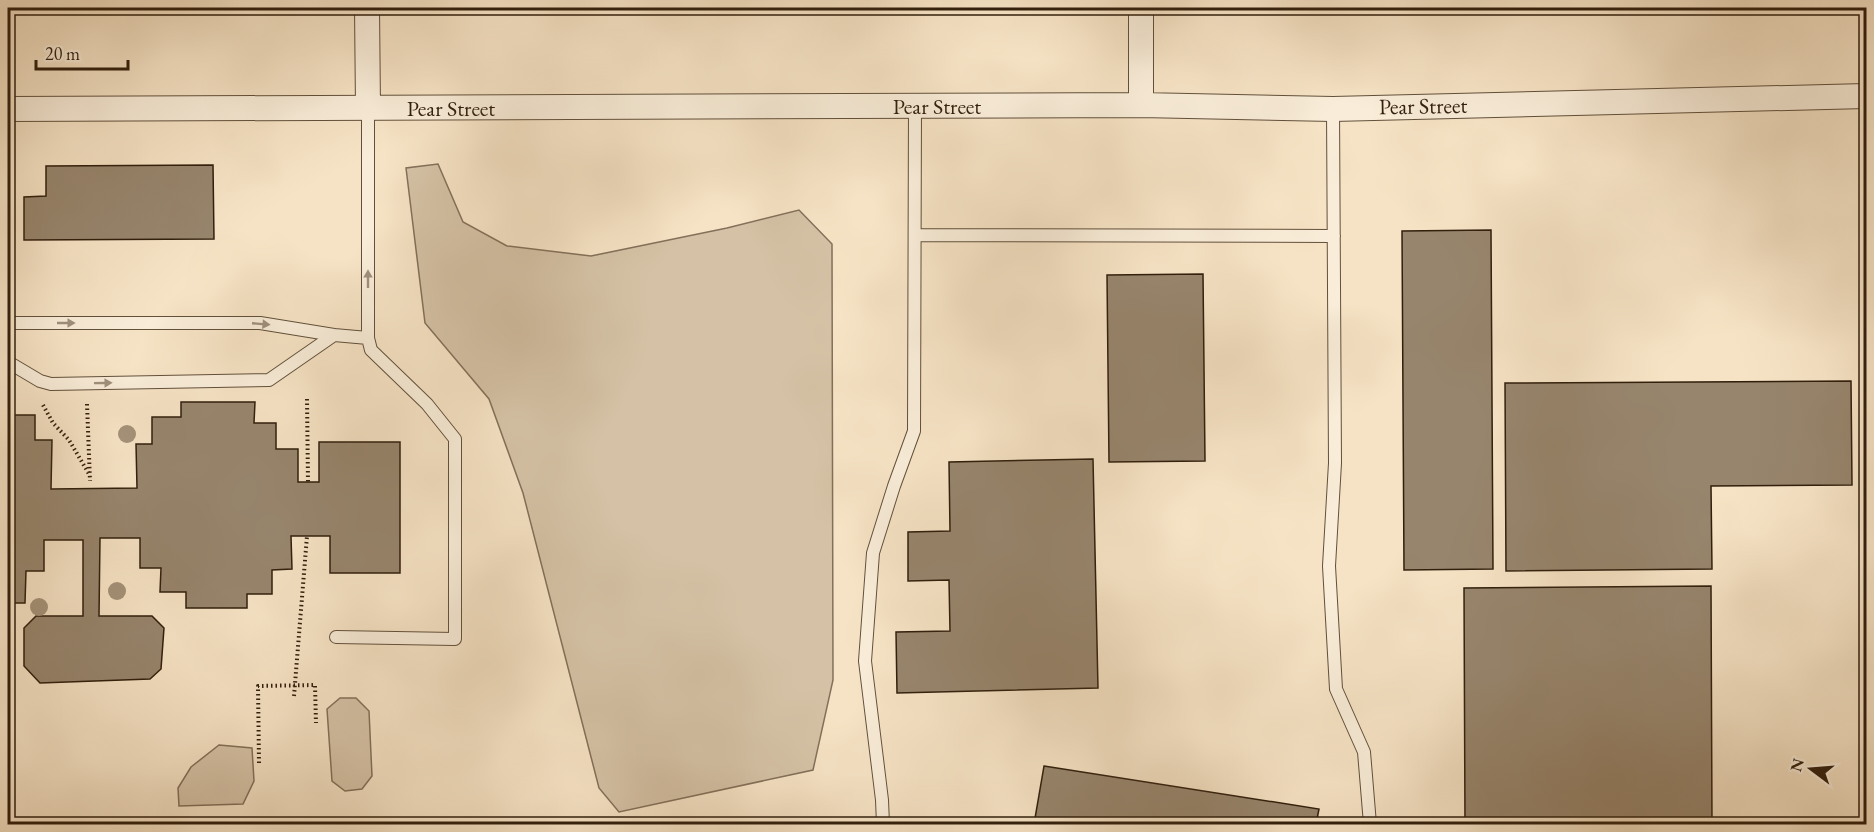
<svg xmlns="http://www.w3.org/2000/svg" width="1874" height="832" font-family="'EB Garamond',serif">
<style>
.green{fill:#d5c2a6;stroke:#83705a;stroke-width:1.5}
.building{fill:#97856d;stroke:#311f0d;stroke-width:1.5}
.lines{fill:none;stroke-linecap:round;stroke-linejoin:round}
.lane-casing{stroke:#62503b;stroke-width:14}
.street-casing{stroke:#62503b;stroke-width:26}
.path{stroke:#311f0d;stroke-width:4;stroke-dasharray:1.5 3;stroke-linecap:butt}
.lane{stroke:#f9edd9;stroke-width:12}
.street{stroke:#f9edd9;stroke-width:24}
.tree{fill:#a59279}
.oneway{fill:#9f907d}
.labels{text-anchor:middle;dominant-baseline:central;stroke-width:4.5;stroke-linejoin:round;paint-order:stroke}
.street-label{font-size:22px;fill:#311f0d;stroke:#f9edd9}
</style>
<rect width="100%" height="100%" fill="#f6e3c5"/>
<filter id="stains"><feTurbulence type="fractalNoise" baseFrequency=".00333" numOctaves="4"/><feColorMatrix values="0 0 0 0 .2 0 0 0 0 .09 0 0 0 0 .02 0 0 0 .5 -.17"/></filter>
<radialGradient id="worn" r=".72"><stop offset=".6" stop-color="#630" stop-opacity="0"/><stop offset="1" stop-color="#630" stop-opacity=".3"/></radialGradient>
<path class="green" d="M 438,164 L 463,222 L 507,246 L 591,256 L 727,228 L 799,210 L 832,244 L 833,680 L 813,770 L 619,812 L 599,788 L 523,493 L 489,399 L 425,323 L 406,168 Z
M 340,698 L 356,698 L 369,711 L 372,776 L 362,789 L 345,791 L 332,781 L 327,709 Z
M 219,745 L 252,748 L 254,781 L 243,804 L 179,806 L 178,788 L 191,767 Z"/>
<path class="building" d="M 213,165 L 214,239 L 24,240 L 24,197 L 46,196 L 46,166 Z
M 1491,230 L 1493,569 L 1404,570 L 1402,231 Z
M 1203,274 L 1205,461 L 1109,462 L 1107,275 Z
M 1851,381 L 1852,485 L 1711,486 L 1712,569 L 1506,571 L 1505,383 Z
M 8,398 L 12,398 L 12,415 L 35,415 L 35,440 L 52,440 L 51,489 L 137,488 L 136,444 L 152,444 L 152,417 L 181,417 L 181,402 L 255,402 L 254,423 L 276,423 L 276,449 L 298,449 L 298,482 L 319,482 L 319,442 L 400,442 L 400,573 L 330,573 L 330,536 L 291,536 L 292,569 L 272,570 L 272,594 L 247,594 L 247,608 L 186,608 L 186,592 L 160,592 L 161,568 L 140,568 L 140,538 L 100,538 L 99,616 L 152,616 L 164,628 L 161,669 L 150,679 L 40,683 L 24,666 L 24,628 L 36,616 L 83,616 L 83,540 L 44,540 L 44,571 L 26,571 L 25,603 L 8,603 Z
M 1093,459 L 1098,688 L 897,693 L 896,632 L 950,631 L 949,580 L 908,581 L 908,532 L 950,531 L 949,462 Z
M 1711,586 L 1712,824 L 1465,824 L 1464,588 Z
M 1044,766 L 1319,809 L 1316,824 L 1034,824 Z"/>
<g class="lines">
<defs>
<path id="lane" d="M 1333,109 L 1335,463 L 1329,566 L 1336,689 L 1364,752 L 1370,824
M 915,235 L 1334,236
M 8,323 L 260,323 L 334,335 L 368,338
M 8,362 L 40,381 L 51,384 L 269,380 L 334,335
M 336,637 L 455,639 L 455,439 L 427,404 L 371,350 L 368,338 L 368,108
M 883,824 L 882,800 L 865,661 L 873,553 L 894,486 L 914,431 L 915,106"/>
<path id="street" d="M 367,8 L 368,108
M 1141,8 L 1141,105
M 8,109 L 1141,105 L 1333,109 L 1866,96"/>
</defs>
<use href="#lane" class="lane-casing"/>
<use href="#street" class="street-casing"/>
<path class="path" d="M 307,399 L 308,482
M 87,404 L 90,481
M 43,405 L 53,423 L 69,440 L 89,474
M 294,696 L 307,536
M 259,763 L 258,686 L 315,685 L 316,723"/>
<use href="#lane" class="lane"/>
<use href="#street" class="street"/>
</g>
<g class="tree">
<circle cx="127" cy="434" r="9"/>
<circle cx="117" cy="591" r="9"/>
<circle cx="39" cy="607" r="9"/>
</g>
<defs><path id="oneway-solid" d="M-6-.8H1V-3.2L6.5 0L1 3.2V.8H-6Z" transform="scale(1.5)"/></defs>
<g class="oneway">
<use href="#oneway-solid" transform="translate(368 279) rotate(-90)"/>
<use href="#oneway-solid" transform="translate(66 323)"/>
<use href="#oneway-solid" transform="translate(261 324) rotate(5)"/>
<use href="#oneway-solid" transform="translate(103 383) rotate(-1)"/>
</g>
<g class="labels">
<g class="street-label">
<text x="937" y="106">Pear Street</text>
<text transform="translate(1423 106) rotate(-1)">Pear Street</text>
<text x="451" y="108">Pear Street</text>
</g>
</g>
<rect width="1874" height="832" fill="none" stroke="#f6e3c5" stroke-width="30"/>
<rect x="9" y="9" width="1856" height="814" fill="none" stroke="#311f0d" stroke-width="3"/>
<rect x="15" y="15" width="1844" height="802" fill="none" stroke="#311f0d" stroke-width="1.5"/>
<g transform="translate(1811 769) rotate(286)" stroke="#f9edd9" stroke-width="4.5" paint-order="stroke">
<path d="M0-4.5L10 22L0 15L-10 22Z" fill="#311f0d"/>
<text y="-9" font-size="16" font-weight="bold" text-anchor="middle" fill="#311f0d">N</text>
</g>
<path d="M36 60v9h92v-9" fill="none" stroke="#311f0d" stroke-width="3"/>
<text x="45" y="60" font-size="18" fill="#311f0d" stroke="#f9edd9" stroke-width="4.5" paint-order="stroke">20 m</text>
<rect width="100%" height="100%" filter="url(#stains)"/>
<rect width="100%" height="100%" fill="url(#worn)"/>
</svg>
